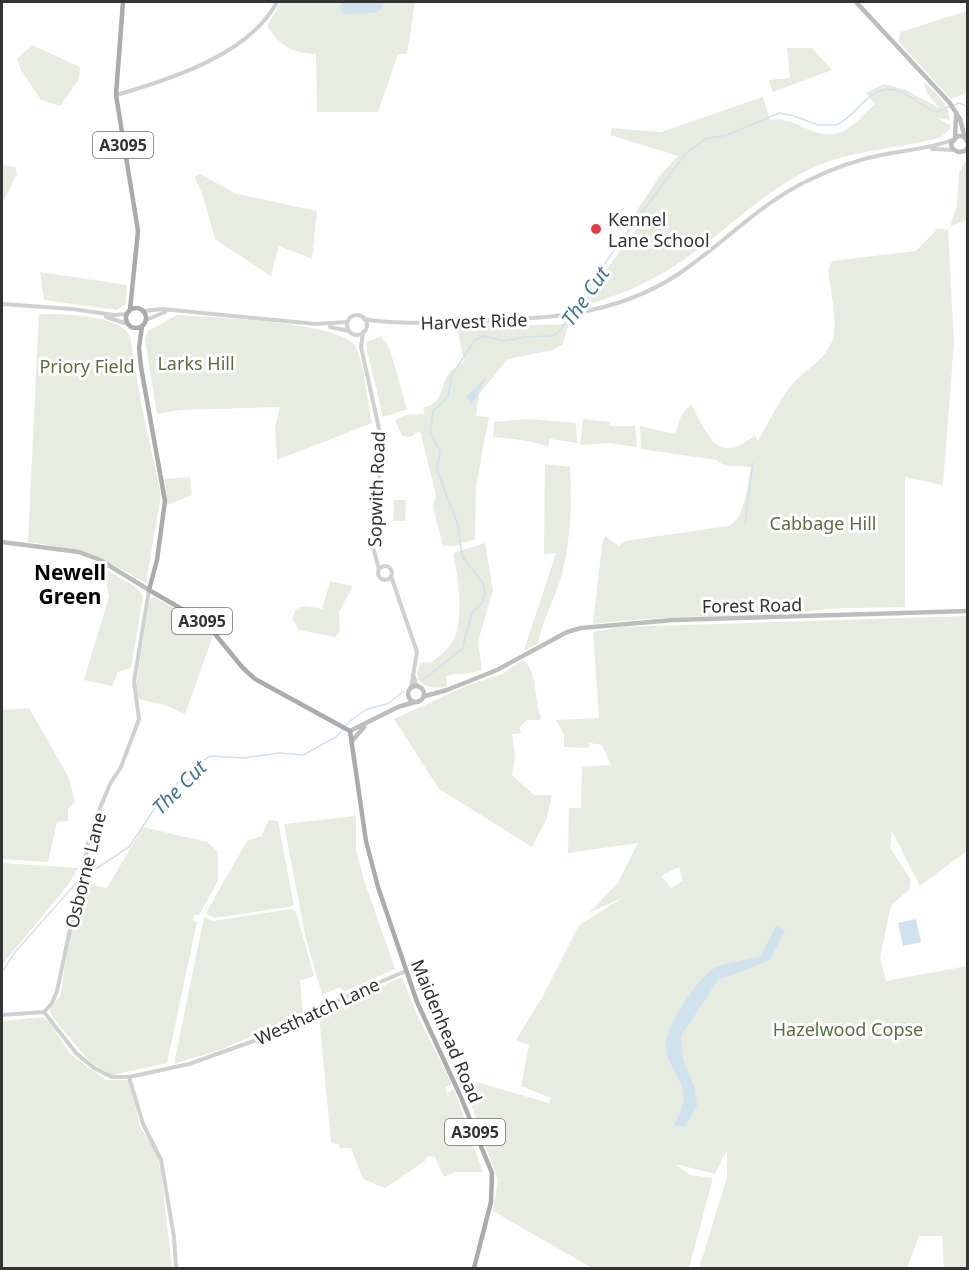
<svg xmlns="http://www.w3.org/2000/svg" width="969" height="1270" font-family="'Noto Sans',sans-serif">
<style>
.green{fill:#e6ecdf;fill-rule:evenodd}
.water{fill:#cfe2ee}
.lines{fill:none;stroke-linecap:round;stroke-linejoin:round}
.stream{stroke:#cfe2ee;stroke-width:1.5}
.tertiary{stroke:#d0d0d0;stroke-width:4}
.secondary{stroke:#bdbdbd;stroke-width:4.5}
.primary{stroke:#ababab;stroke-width:4.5}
.poi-dot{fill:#e63946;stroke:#fff;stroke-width:2}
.labels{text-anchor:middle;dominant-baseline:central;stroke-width:6;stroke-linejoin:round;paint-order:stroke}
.shield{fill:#fff;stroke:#707070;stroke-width:1.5}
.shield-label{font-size:16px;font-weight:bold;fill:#333}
.poi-label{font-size:18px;fill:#333;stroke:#fff;text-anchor:start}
.street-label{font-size:18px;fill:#333;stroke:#fff}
.park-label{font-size:18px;fill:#56703f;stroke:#fff}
.water-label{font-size:20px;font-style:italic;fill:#3f7597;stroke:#fff}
.quarter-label{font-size:21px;font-weight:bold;fill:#000;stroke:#fff}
</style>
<rect width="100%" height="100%" fill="#fff"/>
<path class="green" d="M 281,2 L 415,2 L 407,54 L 398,54 L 378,112 L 317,112 L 316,54 C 292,53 280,46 267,26 Z
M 967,11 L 967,93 L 951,99 L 899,42 L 900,32 Z
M 32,45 L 80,67 L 79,79 L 60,106 L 41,100 L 21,70 L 17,59 Z
M 787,48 L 812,48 L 832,70 L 773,92 L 769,80 L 790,78 Z
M 923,81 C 935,92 949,103 950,120 L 937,118 L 950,125 L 950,129 L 941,137 C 897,150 850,149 808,170 C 757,195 719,239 671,268 C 643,286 611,298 579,307 L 641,222 L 630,221 L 661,174 L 678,156 L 610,135 L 612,128 L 661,132 L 763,97 L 770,120 C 793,115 816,141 838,133 C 852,129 864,113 875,104 L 866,93 L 884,84 L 906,90 L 939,108 L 927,93 Z
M 965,162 L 968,163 L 967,220 L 950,226 L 957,205 L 959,173 Z
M 2,165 L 15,167 L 17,174 L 2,204 Z
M 200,174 L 237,194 L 317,211 L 312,259 L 279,246 L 271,276 L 215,239 L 202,193 L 194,177 Z
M 938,228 L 948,230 L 954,343 L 943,485 L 905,477 L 905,607 C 879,608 853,607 827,609 C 804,611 782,617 758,616 C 703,616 649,617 593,624 L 602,545 L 605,536 L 619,546 L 625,541 L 728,526 C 746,519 747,483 751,467 L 723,465 L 717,460 L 641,449 L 640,426 L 675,434 L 681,416 L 691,404 C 708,435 717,467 755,435 L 758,441 C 769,423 777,403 791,386 C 804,369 826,361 833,338 C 838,323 830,287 828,270 L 832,261 L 916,251 Z
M 40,272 L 127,285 L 126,304 L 117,310 L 44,300 Z
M 39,314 C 61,314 119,314 130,336 L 141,403 L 161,495 L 146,583 C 100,556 81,549 28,542 Z
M 177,315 C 207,317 342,322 355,346 C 365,364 367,402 372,423 L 277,460 L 275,427 L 280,407 L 180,410 L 157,414 L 145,340 L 148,331 Z
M 569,324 L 562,345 L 553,350 L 508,359 L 479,394 L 476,416 L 489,417 L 476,485 L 475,539 L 455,546 L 443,546 L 433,506 L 436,495 L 420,431 L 410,437 L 402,436 L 395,420 L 406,415 L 425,414 L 423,408 C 443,404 440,387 449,373 C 453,366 460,367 464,361 L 457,327 Z
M 381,336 L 390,349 L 407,409 L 383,417 L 367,350 L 367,342 Z
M 530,419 L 576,423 L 577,443 L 550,439 L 548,447 C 532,440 512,439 493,437 L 494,422 Z
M 583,419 L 610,422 L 610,426 L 635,426 L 637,447 L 609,443 L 580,445 Z
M 545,464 L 570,467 C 572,503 571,539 562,574 C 556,598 542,619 538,644 L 524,650 L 556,553 L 544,554 Z
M 190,477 L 192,495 L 167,505 L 165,479 Z
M 394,500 L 406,500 L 405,521 L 393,521 Z
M 485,543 L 493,590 L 478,642 L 482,670 C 471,675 458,672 446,676 L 447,687 C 435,688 427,689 418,680 L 417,673 L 421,662 L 431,663 C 439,656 449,649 454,639 C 464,618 458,575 453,553 Z
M 103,568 L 136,587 L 143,596 L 131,668 L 118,672 L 112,686 L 84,680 L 109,596 Z
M 330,581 L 353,586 L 339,612 L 340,630 L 335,637 L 299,630 L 292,618 L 296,609 L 306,606 L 322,609 Z
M 154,597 L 202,624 L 213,636 L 185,714 L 165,705 L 134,698 L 150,599 Z
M 967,616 L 967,851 L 920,886 L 892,831 L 890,848 L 911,880 L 909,890 L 891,905 L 880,958 L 886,981 L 967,966 L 967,1268 L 944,1268 L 942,1236 L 919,1236 L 907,1268 L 699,1268 L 727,1177 L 727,1150 L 715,1174 L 675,1164 L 690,1175 L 713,1178 L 689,1268 L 592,1268 L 493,1211 L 498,1180 L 472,1107 L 466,1079 L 549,1103 L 551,1098 L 521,1086 L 529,1045 L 516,1040 L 543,996 L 579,925 L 624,897 L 589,913 L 618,883 L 638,843 L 568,853 L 569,808 L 581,808 L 582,767 L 611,765 L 602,745 L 590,743 L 588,748 L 564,747 L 564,735 L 556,720 L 599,718 L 593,632 L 621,627 ZM 679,867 L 683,881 L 671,888 L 661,876 Z
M 523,660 C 538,670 534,702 541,717 L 540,720 L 527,720 L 520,727 L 521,733 L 512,734 L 515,757 L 512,775 L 534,795 L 552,795 L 547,818 L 532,847 L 439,789 L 394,719 L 468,685 L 502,674 Z
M 29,708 L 69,778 L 75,802 L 68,809 L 68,821 L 57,822 L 48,862 L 2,859 L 2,710 Z
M 356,816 L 356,850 L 364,880 L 395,969 L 343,992 L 340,987 L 322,995 L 306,939 L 284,824 Z
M 269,820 L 278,821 L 294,906 L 214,918 L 206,913 L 247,841 L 261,836 Z
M 143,827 L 207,842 L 218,852 L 218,881 L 199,915 L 194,915 L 193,920 L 197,922 L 167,1063 L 112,1075 L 91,1063 L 53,1018 L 49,1009 L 60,997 L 71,927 L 83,883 L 107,888 Z
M 2,863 L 78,868 L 68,885 L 2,965 Z
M 292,909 L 296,912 L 314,976 L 300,980 L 303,1013 L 220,1050 L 174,1064 L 204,917 L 213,921 Z
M 402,977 L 417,1015 L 452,1084 L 445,1088 L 447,1093 L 454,1089 L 483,1172 L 455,1172 L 444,1177 L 435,1157 L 427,1156 L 425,1161 L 385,1188 L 363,1179 L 351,1148 L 340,1148 L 339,1144 L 331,1143 L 319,1015 Z
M 43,1017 L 51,1024 L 70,1054 L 106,1080 L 126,1080 L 130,1082 L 140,1127 L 156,1152 L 161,1171 L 172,1268 L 2,1268 L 2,1021 Z"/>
<path class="water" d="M 342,2 L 382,2 L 382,9 L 373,13 L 345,14 L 339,8 Z
M 488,375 L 472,405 L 466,397 Z
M 916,919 L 921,942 L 903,946 L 898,923 Z
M 776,926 L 785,930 L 770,960 L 718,980 L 681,1036 L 683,1060 L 695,1089 L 697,1106 L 685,1127 L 674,1125 C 699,1083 668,1080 666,1044 C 665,1027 700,975 715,968 C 728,962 745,960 760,957 Z"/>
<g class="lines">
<path class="stream" d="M 572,312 L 610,256 L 685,154 L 705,139 L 727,135 L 779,113 L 794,116 L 818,125 L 836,125 C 859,116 869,81 899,91 C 913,96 922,107 936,112 L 959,103 L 968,107
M 745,525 L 753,463
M 422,681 L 462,649 L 472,613 L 482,603 L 485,593 L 483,583 L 462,556 L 458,525 L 437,470 L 440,451 L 430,433 L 433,411 L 448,397 L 452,375 L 475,340 L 484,336 L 504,341 L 525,337 L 553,336 L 560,331 L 570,316
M 82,878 L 129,847 L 161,799 L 173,794 L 177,783 L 189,780 L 198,765 L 210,756 L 243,758 L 280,753 L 303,755 L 336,737 L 350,721 L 367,709 L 387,704 L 404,691
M 2,972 L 15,952 L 78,881"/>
<path class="tertiary" d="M 116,95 C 169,80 250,54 277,2
M 932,149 L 954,150
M 2,304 L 72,309 L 114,315 L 127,314
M 144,311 L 162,309 L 316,324 L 347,322
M347 325a10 10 0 1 1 20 0a10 10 0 1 1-20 0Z
M 106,317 L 128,324
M 364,319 C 397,325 430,322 463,321 C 539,319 611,318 677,275 C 722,245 759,204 809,180 C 832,169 856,160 881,155 C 905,150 929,149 952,140
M 146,320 L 165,312
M 330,327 L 349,331
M 363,332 L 361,347 L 380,433 L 379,491 L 371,540 L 379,569
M378 573a7 7 0 1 1 14 0a7 7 0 1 1-14 0Z
M 391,576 L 417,652 L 411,688
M 413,675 L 417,686
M 44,1012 L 52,1003 L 57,991 L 91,830 L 110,784 L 121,767 L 139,719 L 134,682 L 149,590
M 44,1012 L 76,1053 L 94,1068 L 112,1077 L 129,1077 L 189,1064 L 279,1032 L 336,1001 L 406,971
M 2,1015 L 44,1012
M 129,1077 L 143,1124 L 161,1160 L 174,1237 L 176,1268"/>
<path class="secondary" d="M 856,2 L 949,102 L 960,119 L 965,138
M 955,137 L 956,116
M 968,142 L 963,136 L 958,136 L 951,143 L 952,148 L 958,152 L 965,151 L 968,147
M 2,542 L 79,552 L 100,560 L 149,590
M408 694a8 8 0 1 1 16 0a8 8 0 1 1-16 0Z
M 425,696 L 447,690 L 497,670 L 567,632 L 581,628 L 673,620 L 968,611
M 350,731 L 398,707 L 415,702
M 352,741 L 364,727"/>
<path class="primary" d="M 123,2 L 116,95 L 138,231 L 130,310
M126 318a10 10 0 1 1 20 0a10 10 0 1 1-20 0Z
M 142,326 L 139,348 L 141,367 L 165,501 L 157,560 L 149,590 L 206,623 L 242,667 L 255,679 L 350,731 L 366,841 L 378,887 L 417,1002 L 460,1095 L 492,1173 L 491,1202 L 474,1268"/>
</g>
<circle class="poi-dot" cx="596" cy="229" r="6"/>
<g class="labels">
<g class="shield">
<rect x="93" y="132" width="60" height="26" rx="4.5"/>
<rect x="172" y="608" width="60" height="26" rx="4.5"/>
<rect x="445" y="1119" width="60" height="26" rx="4.5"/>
</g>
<g class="shield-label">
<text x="123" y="145">A3095</text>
<text x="202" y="621">A3095</text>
<text x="475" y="1132">A3095</text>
</g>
<g class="poi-label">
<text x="608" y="219">Kennel<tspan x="608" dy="21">Lane School</tspan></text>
</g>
<g class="street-label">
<text transform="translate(474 321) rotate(-2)">Harvest Ride</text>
<text transform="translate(376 489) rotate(-88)">Sopwith Road</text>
<text transform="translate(752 605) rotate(-1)">Forest Road</text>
<text transform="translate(85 870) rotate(-76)">Osborne Lane</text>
<text transform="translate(317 1011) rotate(-25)">Westhatch Lane</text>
<text transform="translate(447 1031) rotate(67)">Maidenhead Road</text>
</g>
<g class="park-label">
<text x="196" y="363">Larks Hill</text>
<text x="87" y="366">Priory Field</text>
<text x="823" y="523">Cabbage Hill</text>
<text x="848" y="1029">Hazelwood Copse</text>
</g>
<g class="water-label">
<text transform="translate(585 296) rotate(-55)">The Cut</text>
<text transform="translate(179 787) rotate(-45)">The Cut</text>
</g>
<g class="quarter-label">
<text x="70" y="572">Newell<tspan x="70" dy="24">Green</tspan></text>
</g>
</g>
<rect width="969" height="1270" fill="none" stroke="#333333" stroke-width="6"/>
</svg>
